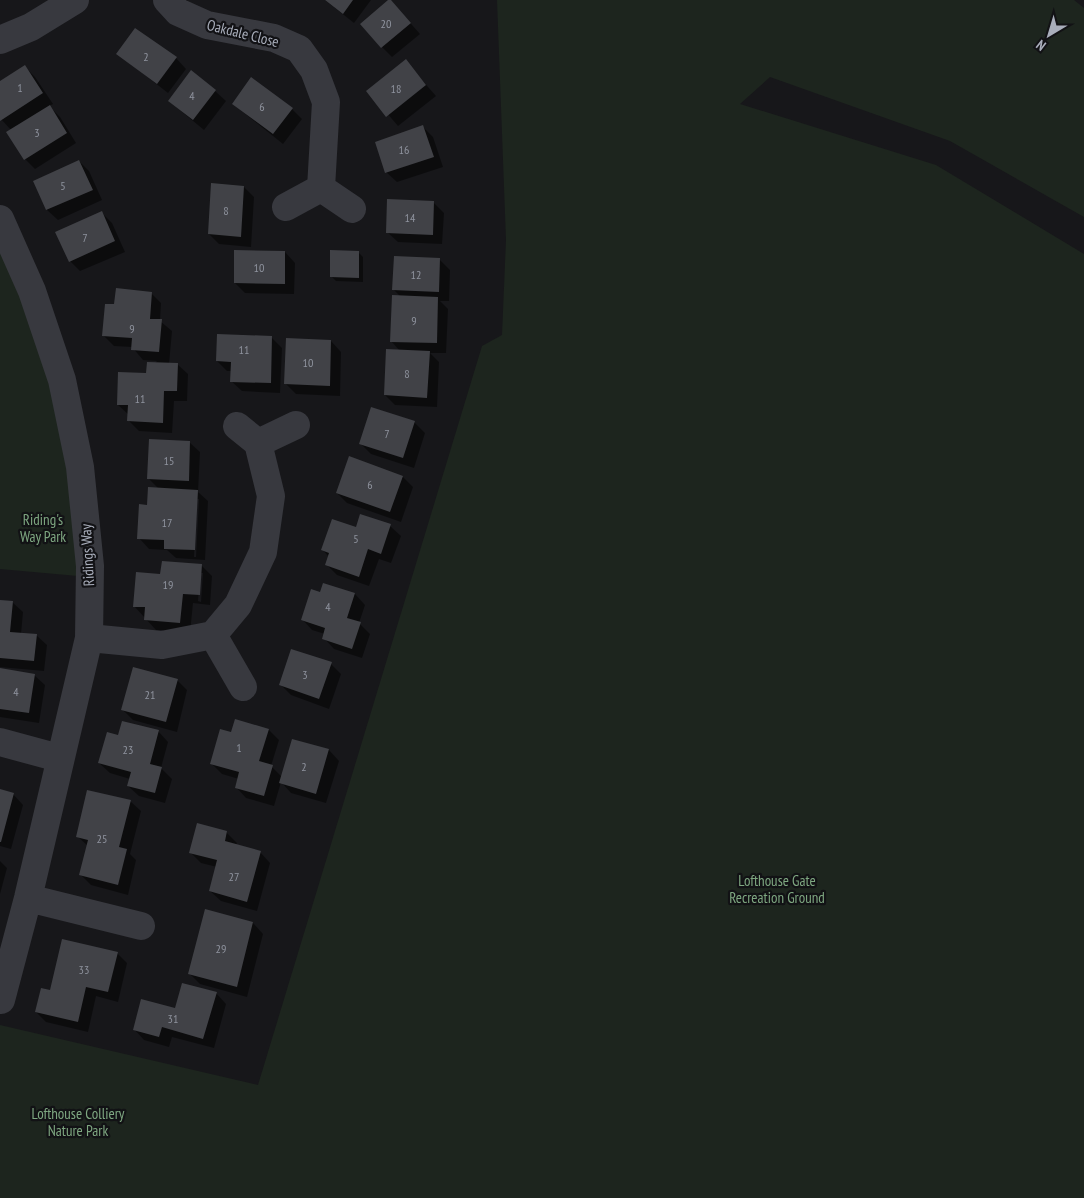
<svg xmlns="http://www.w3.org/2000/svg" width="1084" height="1198" font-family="'PT Sans Narrow',sans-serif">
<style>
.green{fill:#1d251e}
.shadow{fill:#0007;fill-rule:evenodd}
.building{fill:#414247}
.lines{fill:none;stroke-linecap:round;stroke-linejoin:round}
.street{stroke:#38393f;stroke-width:28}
.labels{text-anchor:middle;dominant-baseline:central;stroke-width:4.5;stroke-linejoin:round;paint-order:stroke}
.number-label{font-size:12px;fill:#8f939e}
.street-label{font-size:15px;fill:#a9aebb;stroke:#121215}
.park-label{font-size:15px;fill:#7ea781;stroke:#121215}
</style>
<rect width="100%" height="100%" fill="#17171a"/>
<path class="green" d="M 497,0 L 1074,0 L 1084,8 L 1084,217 L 950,141 L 770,77 L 740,104 L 936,165 L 1084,254 L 1084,1198 L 0,1198 L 0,1025 L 258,1085 L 482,346 L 502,335 L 506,240 Z
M 0,219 L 32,291 L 89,577 L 0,569 Z"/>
<path class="shadow" d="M 325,0 L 371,0 L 354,23 Z
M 390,0 L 420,34 L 392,57 L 382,47 Z
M 118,54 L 176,58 L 186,69 L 168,93 Z
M 405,61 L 436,96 L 398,126 L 368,91 Z
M 25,67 L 35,77 L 53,104 L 49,106 L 60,117 L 76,143 L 35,169 L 25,159 L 11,130 L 0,118 L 0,83 Z
M 215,91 L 226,101 L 204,130 L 169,101 Z
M 233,104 L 292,109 L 302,119 L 283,144 Z
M 423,127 L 433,137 L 443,167 L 397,182 L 386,172 Z
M 79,161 L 89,171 L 102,200 L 58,220 L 47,210 L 34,181 Z
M 213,185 L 244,187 L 254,197 L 251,247 L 219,244 L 209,234 Z
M 433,202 L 444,213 L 442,244 L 398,242 L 387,232 Z
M 102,213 L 112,223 L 125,252 L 80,271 L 70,261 Z
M 285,252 L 295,263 L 294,294 L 245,293 L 235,283 Z
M 358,252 L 363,257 L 363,282 L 336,281 L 331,276 Z
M 439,259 L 450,270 L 449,301 L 440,301 L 448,309 L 446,353 L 430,353 L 439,362 L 437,407 L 395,405 L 385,395 L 400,351 L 391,341 L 401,297 L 394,290 Z
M 151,293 L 161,303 L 160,321 L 172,331 L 169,364 L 177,364 L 188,374 L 187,401 L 174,401 L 172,433 L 139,431 L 129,421 L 129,415 L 118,405 L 157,361 L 143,360 L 132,347 L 114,346 L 103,335 L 116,306 Z
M 272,338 L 282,348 L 280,393 L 242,391 L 231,381 L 232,371 L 227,371 L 217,361 Z
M 331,341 L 341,352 L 340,396 L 296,394 L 286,384 Z
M 414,422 L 425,433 L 414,468 L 371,454 L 360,443 Z
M 189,442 L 200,452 L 198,492 L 208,501 L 205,560 L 176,558 L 167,550 L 149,549 L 139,538 L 149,506 L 159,489 L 149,479 ZM 197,499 L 199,499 L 196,557 L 194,557 Z
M 349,458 L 403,477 L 413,487 L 401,522 L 347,503 L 337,493 Z
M 390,526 L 401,536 L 391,563 L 379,559 L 369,586 L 337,575 L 327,565 L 329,557 L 322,549 L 357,529 Z
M 163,562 L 202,566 L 212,576 L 210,605 L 193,603 L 190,633 L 156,630 L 134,606 L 162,575 ZM 200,573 L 203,573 L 201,602 L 198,601 Z
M 324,584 L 355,594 L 365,605 L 359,623 L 370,634 L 362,658 L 334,649 L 324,638 L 325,634 L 312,630 L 302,619 L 321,593 Z
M 0,601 L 12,602 L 23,612 L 21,634 L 36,635 L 47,645 L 44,671 L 0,667 Z
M 331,664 L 341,674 L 329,709 L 291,695 L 281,685 Z
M 0,670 L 34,675 L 45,685 L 39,723 L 0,717 Z
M 177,680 L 187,690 L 177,732 L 133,720 L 123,710 Z
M 269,730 L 279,740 L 271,766 L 282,777 L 293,740 L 329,750 L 339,761 L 326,803 L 291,793 L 281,782 L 274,806 L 246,798 L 236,787 L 239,779 L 222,774 L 211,763 L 232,734 Z
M 158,731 L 168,742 L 161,768 L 172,779 L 165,803 L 139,796 L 128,786 L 130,779 L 110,773 L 99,763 L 119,737 Z
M 0,791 L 13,794 L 23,805 L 11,849 L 0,846 Z
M 130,801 L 141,811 L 130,854 L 136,860 L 128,895 L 91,885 L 81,875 L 88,846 L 77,836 Z
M 226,832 L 237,843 L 236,845 L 260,852 L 270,863 L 257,911 L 221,901 L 210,891 L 217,867 L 201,863 L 190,852 Z
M 0,861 L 7,868 L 0,894 Z
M 206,911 L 253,923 L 263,934 L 247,997 L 200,984 L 190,974 Z
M 117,953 L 127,963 L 118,1002 L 96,996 L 88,1032 L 46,1022 L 36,1012 L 51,992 Z
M 216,993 L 226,1004 L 214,1048 L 172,1037 L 169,1047 L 144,1040 L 134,1029 Z"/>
<path class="building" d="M 325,0 L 353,0 L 343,14 Z
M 388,0 L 391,0 L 411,23 L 381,48 L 360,24 Z
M 135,28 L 177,57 L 157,84 L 116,54 Z
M 406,59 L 426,85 L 386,117 L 366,91 Z
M 25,65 L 43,93 L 0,121 L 0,81 Z
M 191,70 L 216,90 L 193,120 L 168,101 Z
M 251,77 L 293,108 L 273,134 L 232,104 Z
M 50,105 L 67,133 L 24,160 L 6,132 Z
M 423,125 L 434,157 L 385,173 L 375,142 Z
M 79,160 L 93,190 L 46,210 L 33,181 Z
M 211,183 L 244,186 L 241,237 L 208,234 Z
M 387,199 L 434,201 L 433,235 L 386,233 Z
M 102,211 L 115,241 L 69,262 L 55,232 Z
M 234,250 L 285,251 L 285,284 L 234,283 Z
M 330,250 L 359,251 L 359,278 L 330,277 Z
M 394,256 L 440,258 L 439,292 L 392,290 Z
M 116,288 L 152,292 L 150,319 L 162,319 L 159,352 L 131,350 L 132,338 L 102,336 L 105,304 L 114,304 Z
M 392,295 L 438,297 L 437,343 L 390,342 Z
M 217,334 L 272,336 L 271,383 L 230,382 L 231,362 L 216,361 Z
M 286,338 L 331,340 L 330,386 L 284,384 Z
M 386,349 L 430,351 L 427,398 L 384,395 Z
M 147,362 L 178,363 L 177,391 L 164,391 L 163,423 L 127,421 L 128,405 L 117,405 L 118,372 L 146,373 Z
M 371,407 L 415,421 L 403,458 L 359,444 Z
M 149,439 L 190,441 L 189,481 L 147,479 Z
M 349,456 L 403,476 L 390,512 L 336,493 Z
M 148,487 L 198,490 L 195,550 L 164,549 L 164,540 L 137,539 L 139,504 L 147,505 Z
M 360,514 L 391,524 L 381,554 L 368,549 L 359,577 L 325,565 L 329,553 L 321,550 L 332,519 L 356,527 Z
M 162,561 L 202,564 L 200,595 L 183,594 L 180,623 L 144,620 L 145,607 L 133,607 L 136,572 L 160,574 Z
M 323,583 L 355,593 L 347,618 L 361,622 L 352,649 L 322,639 L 325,628 L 301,620 L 311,589 L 320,592 Z
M 0,600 L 13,601 L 10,632 L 37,634 L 34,661 L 0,658 Z
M 291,649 L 332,662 L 319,699 L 279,685 Z
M 133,667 L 178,679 L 166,722 L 121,710 Z
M 0,668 L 35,674 L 29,713 L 0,709 Z
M 235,719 L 269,729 L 259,761 L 273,765 L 264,796 L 235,788 L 239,772 L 210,764 L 220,729 L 231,732 Z
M 122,721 L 159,730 L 150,764 L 162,767 L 155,793 L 127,786 L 131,772 L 98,763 L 107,732 L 118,735 Z
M 292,739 L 329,749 L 316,794 L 279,783 Z
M 0,789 L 14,793 L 1,842 L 0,842 Z
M 87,790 L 131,800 L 119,847 L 127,849 L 118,885 L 79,875 L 88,840 L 76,837 Z
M 197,823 L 227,831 L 225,841 L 261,851 L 247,902 L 209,891 L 217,860 L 189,853 Z
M 205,909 L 253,922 L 237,987 L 188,974 Z
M 62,939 L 118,952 L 108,992 L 86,987 L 78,1022 L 35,1012 L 41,988 L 50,990 Z
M 182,983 L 217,992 L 203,1039 L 162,1027 L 159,1037 L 133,1030 L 141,999 L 175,1008 Z"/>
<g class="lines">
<path class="street" d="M 167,0 L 178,12 L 207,25 L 274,38 L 299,49 L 314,70 L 326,102 L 321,188
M 0,40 L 31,27 L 75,0
M 286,207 L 321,188 L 352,209
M 0,219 L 32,291 L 62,380 L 80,467 L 90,566 L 89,638 L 28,898 L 1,1000
M 237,426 L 258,443 L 296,425
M 213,635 L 243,687
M 89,638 L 162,645 L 213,635 L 238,605 L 263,552 L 271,496 L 258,443
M 0,742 L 59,758
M 28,898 L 141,926"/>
</g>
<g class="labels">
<g class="number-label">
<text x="386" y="23">20</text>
<text x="146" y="56">2</text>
<text x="20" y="87">1</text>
<text x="396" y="88">18</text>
<text x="192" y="95">4</text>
<text x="262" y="106">6</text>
<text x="37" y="132">3</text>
<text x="404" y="149">16</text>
<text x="63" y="185">5</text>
<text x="226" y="210">8</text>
<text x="410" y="217">14</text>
<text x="85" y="237">7</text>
<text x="259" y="267">10</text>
<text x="416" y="274">12</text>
<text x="414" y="320">9</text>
<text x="132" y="328">9</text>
<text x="244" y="349">11</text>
<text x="308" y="362">10</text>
<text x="407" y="373">8</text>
<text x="140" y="398">11</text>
<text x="387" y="433">7</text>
<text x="169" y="460">15</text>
<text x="370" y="484">6</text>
<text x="167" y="522">17</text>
<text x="356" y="538">5</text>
<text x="168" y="584">19</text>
<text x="328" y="606">4</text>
<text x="305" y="674">3</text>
<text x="16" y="691">4</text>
<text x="150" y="694">21</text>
<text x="239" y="747">1</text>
<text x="128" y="749">23</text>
<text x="304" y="766">2</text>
<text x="102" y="838">25</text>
<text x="234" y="876">27</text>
<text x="221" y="948">29</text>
<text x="84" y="969">33</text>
<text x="173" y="1018">31</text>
</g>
<g class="street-label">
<text transform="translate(243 33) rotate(14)">Oakdale Close</text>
<text transform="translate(87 555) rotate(-93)">Ridings Way</text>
</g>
<g class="park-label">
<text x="43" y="519">Riding's<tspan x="43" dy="17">Way Park</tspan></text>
<text x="777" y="880">Lofthouse Gate<tspan x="777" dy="17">Recreation Ground</tspan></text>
<text x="78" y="1113">Lofthouse Colliery<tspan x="78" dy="17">Nature Park</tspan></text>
</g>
</g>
<g transform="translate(1049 35) rotate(218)" stroke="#121215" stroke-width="4" paint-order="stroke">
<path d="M0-4L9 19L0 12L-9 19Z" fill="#a9aebb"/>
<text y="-8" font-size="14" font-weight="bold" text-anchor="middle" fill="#a9aebb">N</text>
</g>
</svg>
